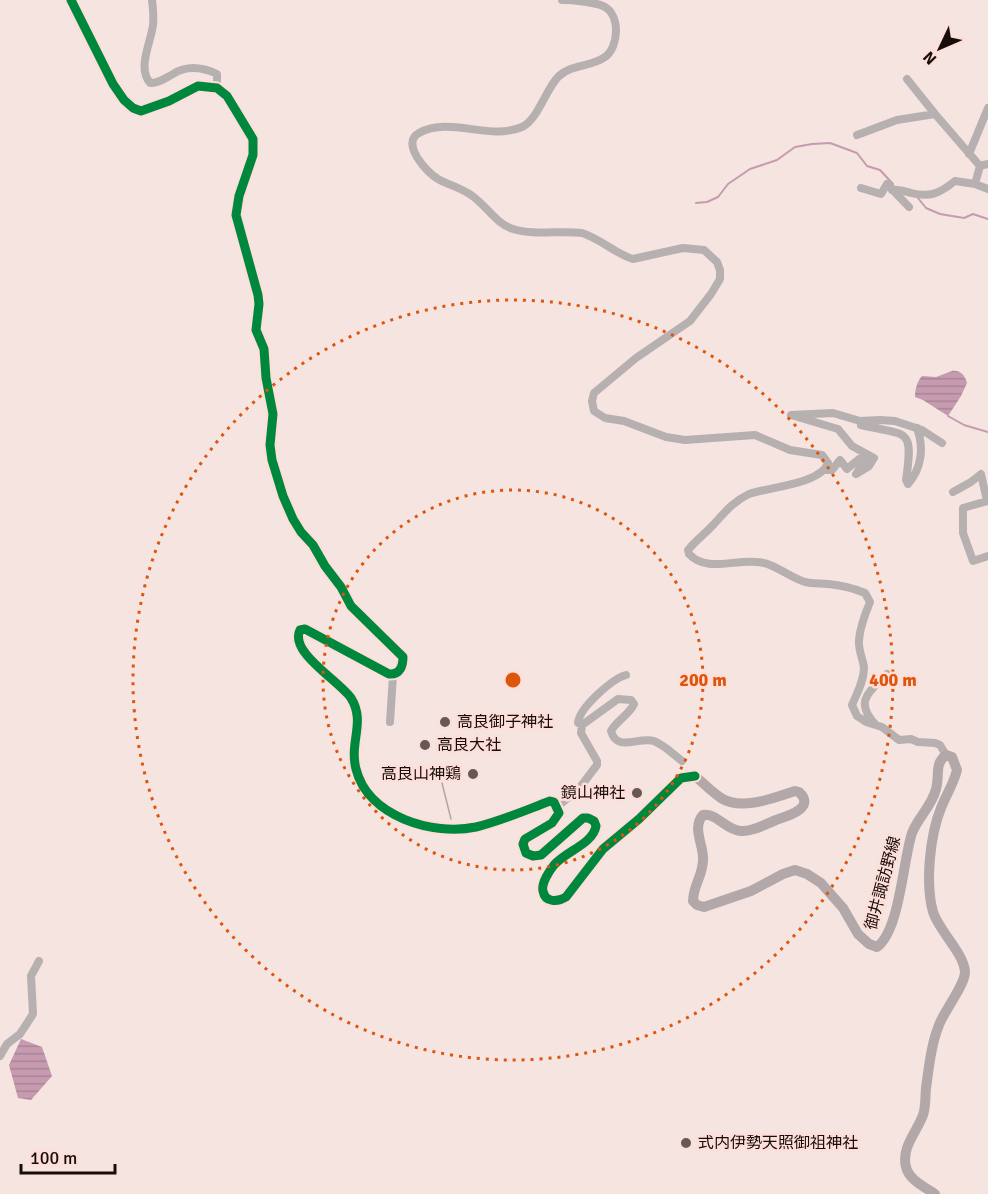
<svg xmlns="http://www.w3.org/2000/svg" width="988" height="1194" font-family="Signika,'Noto Sans JP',sans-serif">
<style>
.water{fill:url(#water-rules)}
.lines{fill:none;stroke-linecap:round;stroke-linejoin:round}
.stream{stroke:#c69bb0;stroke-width:2}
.minor{stroke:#b7b0b0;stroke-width:8}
.major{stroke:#b2a8a9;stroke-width:10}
.tram{stroke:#b0a8a5;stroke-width:1.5}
.cycleway-casing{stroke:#feded8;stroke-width:13}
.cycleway{stroke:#00873e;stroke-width:9}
.ring{fill:none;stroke:#de550c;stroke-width:3;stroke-dasharray:3 6}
.poi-dot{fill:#655856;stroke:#feded8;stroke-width:2}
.labels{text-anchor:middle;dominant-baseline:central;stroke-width:5;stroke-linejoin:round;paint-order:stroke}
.poi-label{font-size:16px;fill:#170d0b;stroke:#feded8;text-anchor:start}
.street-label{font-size:16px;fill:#170d0b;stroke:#feded8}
.centre{fill:#de550c;stroke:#feded8;stroke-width:3}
.ring-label{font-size:18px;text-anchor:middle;font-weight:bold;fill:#de550c;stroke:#feded8;stroke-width:5;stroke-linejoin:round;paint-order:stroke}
</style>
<defs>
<pattern id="water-rules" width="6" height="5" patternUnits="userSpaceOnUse" patternTransform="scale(1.5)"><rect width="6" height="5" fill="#c69bb0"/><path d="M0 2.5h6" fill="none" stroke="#a98496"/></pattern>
</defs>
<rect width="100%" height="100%" fill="#f6e4e0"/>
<path class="water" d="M 952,371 C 960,370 965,375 967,383 L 961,396 L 948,416 L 923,400 L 915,397 C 915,390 917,381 922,376 L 936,377 Z
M 21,1039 L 42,1047 L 52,1076 L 31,1100 L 18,1098 L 9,1065 Z"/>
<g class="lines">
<path class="stream" d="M 918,198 L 926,208 L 940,214 L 964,218 L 973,214 L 988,219
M 696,203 L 707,202 L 718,197 L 728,184 L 750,169 L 777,160 L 795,147 L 812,144 L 830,143 L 857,153 L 867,166 L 880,170 L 893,184
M 948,416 L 964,425 L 988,432"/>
<path class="minor" d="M 71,0 L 113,84 L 124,100 L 133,108 L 141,111 L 169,101 L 198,86 L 217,88 L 227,96 L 253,139 L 253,155 L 239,196 L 236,215 L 258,295 L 259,304 L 256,330 L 264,349 L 266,378 L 273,414 L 270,445 L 272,460 L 283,496 L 293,519 L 301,532 L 313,545 L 325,566 L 341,587 L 351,606 L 403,657 C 403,666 400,675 389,674 L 305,629 L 300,630 C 289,652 338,680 351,698 C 366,722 349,742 356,769 C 368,817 433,836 476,827 C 501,821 526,810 550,801 L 554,802 L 559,813 L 552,823 L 525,839 L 523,844 L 526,853 L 533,856 L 541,855 L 583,818 L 588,818 L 594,821 L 596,826 C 593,844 566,851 554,865 C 550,870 541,883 543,891 C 545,903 558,902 566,897 L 603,849 L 639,819 L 681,778 L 695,776
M 152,0 C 153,8 154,17 153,25 C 151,42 137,68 150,83 C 160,83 165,78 173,74 C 187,65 202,67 217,74 L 217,88
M 562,0 C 572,0 594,2 603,6 C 621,14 619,47 605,57 C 591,67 572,64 559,76 C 546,88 538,120 522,127 C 489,141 450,116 419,133 C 400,143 427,173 438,179 C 449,185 461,188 471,195 C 486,205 496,224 513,229 C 534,236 560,230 582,233 C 601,239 616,254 633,259 L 683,248 L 704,250 L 717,262 L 720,270 L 720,279 L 711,294 L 690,321 L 636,358 L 594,393 L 592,401 L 594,411 L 605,418 L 624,421 L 666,437 L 685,440 L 755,435 L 790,450 L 822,455 L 828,463 C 821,484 769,487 749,494 C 734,501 725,512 714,524 C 706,533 696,540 688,550 L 689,554 C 707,573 734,559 757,562 C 774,563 789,577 805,582 C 813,584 820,583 828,584 C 840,585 853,588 865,593 L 870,602 C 865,614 860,627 859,640 C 858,650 863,659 864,668 C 864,681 857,693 852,705 L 857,716 L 866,722 L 882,727 L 899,740 L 911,739 L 918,742 L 935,743 L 940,745 L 946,755
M 907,79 L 935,114
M 857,135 L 897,120 L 935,114 L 980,166
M 969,154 L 988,108
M 975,184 L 980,166 L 988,164
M 861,188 L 881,194 L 887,184 L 909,207
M 892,190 C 899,189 904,191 911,193 C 930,198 940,193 955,181 L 975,184 L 988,189
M 861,425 C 907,436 914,426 906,480 L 908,484 C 922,468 924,447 917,428
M 824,470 L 832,470 L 840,460 L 847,469 L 859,459 L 866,458 L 856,474 L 869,466 L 874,458 L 852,446 L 838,429 L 791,415 L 833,413 L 860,421 L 880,420 L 895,421 L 922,430 L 942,443
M 953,492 L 971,482 L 981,474 L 987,501 L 963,508 L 963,533 L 973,561 L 988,556
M 390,722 L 393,675
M 875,724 C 854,701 869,692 887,674
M 582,725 L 578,723 C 579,708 612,679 626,675
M 558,806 L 578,790 L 597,765 L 597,761 L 581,733 L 582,725 L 618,699 L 631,700 L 634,704 C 629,715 617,720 611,731 C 617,753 639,736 654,741 C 664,745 673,754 682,761
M 0,1056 L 7,1044 L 20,1034 L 33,1014 L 31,976 L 39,961"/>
<path class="major" d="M 695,776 C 703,783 712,792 721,798 C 741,811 774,798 795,791 L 799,792 C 816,808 788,816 776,820 C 766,824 752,832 741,831 C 726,830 717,813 703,815 C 692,827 703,844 703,858 C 704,874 693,885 693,901 L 697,905 L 704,907 L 751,891 L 783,874 L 795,870 L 807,874 L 821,883 L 843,908 L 858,934 L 869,944 L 877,947 C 900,930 903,860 912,833 C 918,817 932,806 936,789 C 940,775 934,764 946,755 L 952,757 L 957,770 C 954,783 946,795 941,808 C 930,835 925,883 933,912 C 939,931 964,953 965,972 C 965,985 944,1011 939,1025 C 931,1045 929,1067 926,1088 C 925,1097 926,1107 923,1115 C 917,1132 901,1147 906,1167 C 909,1180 925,1187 935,1194"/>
<path class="tram" d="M 442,783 L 451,819"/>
<defs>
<path id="cycleway" d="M 71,0 L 113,84 L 124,100 L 133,108 L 141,111 L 169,101 L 198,86 L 217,88 L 227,96 L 253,139 L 253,155 L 239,196 L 236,215 L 258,295 L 259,304 L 256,330 L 264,349 L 266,378 L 273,414 L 270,445 L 272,460 L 283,496 L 293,519 L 301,532 L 313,545 L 325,566 L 341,587 L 351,606 L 403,657 C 403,666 400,675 389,674 L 305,629 L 300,630 C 289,652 338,680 351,698 C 366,722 349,742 356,769 C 368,817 433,836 476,827 C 501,821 526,810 550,801 L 554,802 L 559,813 L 552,823 L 525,839 L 523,844 L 526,853 L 533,856 L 541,855 L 583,818 L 588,818 L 594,821 L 596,826 C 593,844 566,851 554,865 C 550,870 541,883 543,891 C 545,903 558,902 566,897 L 603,849 L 639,819 L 681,778 L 695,776"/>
</defs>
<use href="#cycleway" class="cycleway-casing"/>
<use href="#cycleway" class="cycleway"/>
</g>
<g class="ring">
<circle cx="513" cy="680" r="190"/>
<circle cx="513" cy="680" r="380"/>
</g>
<g class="poi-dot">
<circle cx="445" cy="722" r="6"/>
<circle cx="425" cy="745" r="6"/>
<circle cx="473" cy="774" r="6"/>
<circle cx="637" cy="793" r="6"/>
<circle cx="686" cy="1143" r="6"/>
</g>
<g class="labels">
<g class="poi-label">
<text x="457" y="722">高良御子神社</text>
<text x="437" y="745">高良大社</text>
<text x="461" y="774" text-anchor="end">高良山神鶏</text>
<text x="625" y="793" text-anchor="end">鏡山神社</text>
<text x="698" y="1143">式内伊勢天照御祖神社</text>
</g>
<g class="street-label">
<text transform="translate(883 883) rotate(-75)">御井諏訪野線</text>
</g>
</g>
<circle cx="513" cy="680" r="9" class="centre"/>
<g class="ring-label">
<text x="703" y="686">200 m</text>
<text x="893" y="686">400 m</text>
</g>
<g transform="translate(940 48) rotate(226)" stroke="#feded8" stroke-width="4.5" paint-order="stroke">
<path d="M0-4.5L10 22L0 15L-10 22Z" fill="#170d0b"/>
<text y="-9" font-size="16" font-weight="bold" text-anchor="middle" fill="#170d0b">N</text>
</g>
<path d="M21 1164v9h94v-9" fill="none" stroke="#170d0b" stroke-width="3"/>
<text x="30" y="1164" font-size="18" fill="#170d0b" stroke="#feded8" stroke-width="4.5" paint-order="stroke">100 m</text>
</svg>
